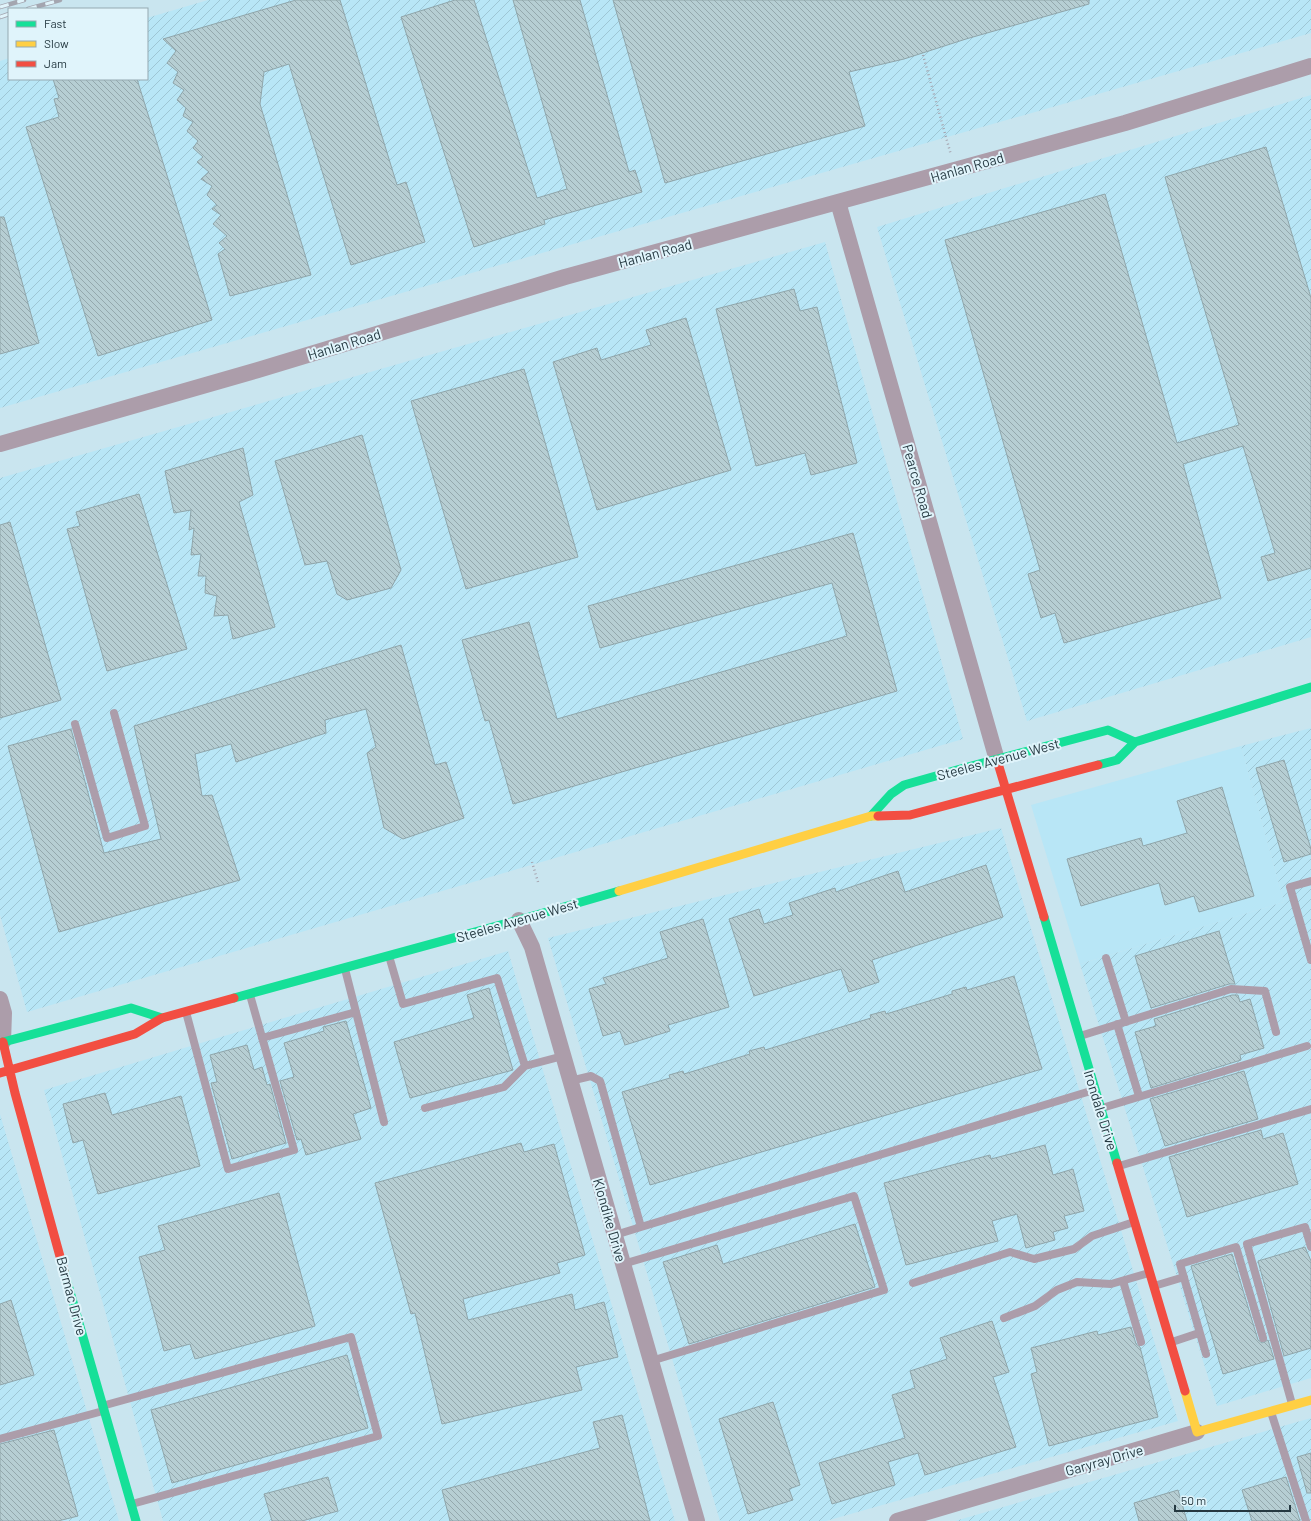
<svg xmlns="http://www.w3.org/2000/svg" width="1311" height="1521" font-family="Barlow,sans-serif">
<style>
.built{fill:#b8e6f6}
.industrial{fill:url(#industrial-furrows)}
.building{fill:url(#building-back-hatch);stroke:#8fa5aa}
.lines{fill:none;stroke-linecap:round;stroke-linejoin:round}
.path{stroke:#a5a3ae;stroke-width:2.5;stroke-dasharray:1 3;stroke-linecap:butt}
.lane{stroke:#ac9daa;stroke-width:8}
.street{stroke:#ac9daa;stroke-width:16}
.fast{stroke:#16e098;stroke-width:9}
.slow{stroke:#ffcf43;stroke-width:9}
.jam{stroke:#f24e42;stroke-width:9}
.rail-casing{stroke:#a4a6b0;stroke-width:4.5}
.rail{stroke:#e0f4fb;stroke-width:3;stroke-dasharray:9;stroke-linecap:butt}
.labels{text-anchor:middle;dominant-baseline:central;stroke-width:4;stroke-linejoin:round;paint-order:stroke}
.street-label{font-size:14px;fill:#253941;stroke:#e0f4fb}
</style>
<defs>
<pattern id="industrial-furrows" width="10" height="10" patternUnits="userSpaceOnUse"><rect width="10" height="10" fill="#b8e6f6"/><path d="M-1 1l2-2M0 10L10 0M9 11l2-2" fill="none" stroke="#9ec6d4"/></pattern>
<pattern id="building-back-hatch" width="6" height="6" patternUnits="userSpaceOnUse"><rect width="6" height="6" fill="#b6ced3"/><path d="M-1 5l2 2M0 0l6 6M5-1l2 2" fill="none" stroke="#94a8ad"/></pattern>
</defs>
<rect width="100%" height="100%" fill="#c9e5ef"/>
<path class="built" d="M 1241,746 L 1284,902 L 1080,964 L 1031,805 Z"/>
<path class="industrial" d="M 208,0 L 1311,0 L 1311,33 L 0,408 L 0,61 L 9,58 L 9,79 L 147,79 L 147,18 Z
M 1311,95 L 1311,637 L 1027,721 L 877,227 Z
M 825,242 L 963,739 L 27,1012 L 0,915 L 0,478 Z
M 1311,728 L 1311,1378 L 1217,1406 L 1080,964 L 1284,902 L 1241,746 Z
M 1001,828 L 1178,1421 L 826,1521 L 720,1521 L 548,938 Z
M 508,951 L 675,1521 L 163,1521 L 44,1090 Z
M 0,1114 L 119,1521 L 0,1521 Z
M 1311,1418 L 1311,1521 L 955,1521 Z"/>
<path class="building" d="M 296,0 L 340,0 L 397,185 L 406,182 L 425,242 L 351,265 L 289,64 L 264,72 L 260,104 L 311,275 L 230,296 L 218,254 L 225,249 L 219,243 L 227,236 L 213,224 L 221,215 L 212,209 L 217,205 L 207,195 L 212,186 L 201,179 L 209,172 L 197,162 L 203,157 L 193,148 L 198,141 L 187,131 L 193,122 L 183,116 L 186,108 L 177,100 L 184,90 L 173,83 L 178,72 L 167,63 L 176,51 L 163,39 Z
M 455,0 L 474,0 L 537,198 L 567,189 L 513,0 L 580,0 L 629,172 L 635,170 L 642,192 L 544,220 L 545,224 L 474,247 L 401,17 Z
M 613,0 L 1089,0 L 1089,4 L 966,39 L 904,59 L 849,72 L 865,126 L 665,183 Z
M 53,79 L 137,79 L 212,320 L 98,356 L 26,127 L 59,117 L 54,99 L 59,98 Z
M 1266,147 L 1311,298 L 1311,568 L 1268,581 L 1261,557 L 1275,553 L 1243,446 L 1183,464 L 1221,598 L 1064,643 L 1055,613 L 1041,618 L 1028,574 L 1040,570 L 945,240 L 1105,194 L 1177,443 L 1239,425 L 1165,177 Z
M 0,217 L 4,217 L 39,343 L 0,354 Z
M 794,289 L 800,311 L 817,307 L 857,463 L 811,475 L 805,453 L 756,466 L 716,309 Z
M 686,318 L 731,470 L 597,510 L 553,362 L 597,348 L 601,360 L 651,345 L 646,330 Z
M 524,369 L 578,557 L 466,589 L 411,401 Z
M 362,435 L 401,570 L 391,588 L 347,600 L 337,594 L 327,561 L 305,565 L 275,461 Z
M 243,448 L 253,495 L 239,502 L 275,627 L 233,639 L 228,615 L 214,616 L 217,596 L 205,593 L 206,576 L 198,576 L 201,554 L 191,555 L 194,528 L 189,530 L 191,510 L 174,513 L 165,471 Z
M 139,494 L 187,649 L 107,671 L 67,529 L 80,526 L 76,512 Z
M 10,522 L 61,700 L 0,718 L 0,525 Z
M 853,533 L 897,691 L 513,804 L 489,720 L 485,721 L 462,640 L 529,622 L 557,719 L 847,636 L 832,583 L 600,648 L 588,606 Z
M 401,645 L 435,765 L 446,762 L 464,818 L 403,839 L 384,828 L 367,753 L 376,747 L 366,709 L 325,720 L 326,733 L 236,762 L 231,744 L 195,754 L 202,796 L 212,795 L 240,880 L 59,932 L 8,746 L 71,729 L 104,853 L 161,839 L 134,726 Z
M 1284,760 L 1311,849 L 1311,854 L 1284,862 L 1256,768 Z
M 1222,787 L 1254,896 L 1199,912 L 1194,896 L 1165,905 L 1159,883 L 1081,906 L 1067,859 L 1141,838 L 1143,846 L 1187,833 L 1177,801 Z
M 986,865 L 1003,917 L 872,960 L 879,982 L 849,992 L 841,969 L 754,996 L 729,919 L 759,909 L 764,924 L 793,915 L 789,903 L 835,888 L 836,892 L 898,871 L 905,892 Z
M 703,919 L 729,1007 L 668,1025 L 670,1031 L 625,1045 L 620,1031 L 603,1036 L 589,989 L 606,984 L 603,978 L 668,958 L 660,932 Z
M 1219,931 L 1235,984 L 1229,984 L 1151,1008 L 1135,956 Z
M 1014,976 L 1042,1069 L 650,1185 L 622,1092 L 670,1078 L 669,1075 L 683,1071 L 684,1074 L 750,1054 L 749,1051 L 764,1047 L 765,1050 L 871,1018 L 870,1015 L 885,1011 L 886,1014 L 952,994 L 952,991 L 966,987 L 967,990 Z
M 489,988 L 513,1070 L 410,1098 L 394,1042 L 474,1018 L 467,995 Z
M 1232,995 L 1238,995 L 1240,1002 L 1250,999 L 1264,1048 L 1240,1055 L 1241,1060 L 1151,1088 L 1135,1032 L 1156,1026 L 1154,1019 Z
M 346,1021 L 371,1108 L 353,1114 L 361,1139 L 306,1155 L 301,1139 L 297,1140 L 280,1081 L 294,1077 L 284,1043 L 324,1031 L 323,1027 Z
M 247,1045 L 254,1070 L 262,1067 L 267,1085 L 270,1084 L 286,1143 L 232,1159 L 211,1083 L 217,1082 L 210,1055 Z
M 1244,1071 L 1258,1119 L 1165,1146 L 1150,1099 Z
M 105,1093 L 112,1115 L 181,1096 L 200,1166 L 98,1194 L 83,1140 L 73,1143 L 63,1104 Z
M 1261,1130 L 1263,1139 L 1283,1133 L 1298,1184 L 1187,1217 L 1169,1157 Z
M 521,1143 L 524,1152 L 554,1144 L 585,1255 L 557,1263 L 560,1273 L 463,1299 L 468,1320 L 572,1294 L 575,1310 L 604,1302 L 618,1357 L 576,1367 L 582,1390 L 442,1424 L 415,1313 L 411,1314 L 375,1183 Z
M 1045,1145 L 1053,1175 L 1073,1169 L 1084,1211 L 1064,1216 L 1068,1228 L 1053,1232 L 1055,1240 L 1026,1248 L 1017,1214 L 992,1221 L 998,1241 L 906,1265 L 884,1183 L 990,1155 L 991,1159 Z
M 279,1193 L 315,1326 L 195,1359 L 190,1344 L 164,1351 L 139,1257 L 165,1250 L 158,1226 Z
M 855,1224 L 875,1287 L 689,1344 L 663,1262 L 717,1245 L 723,1264 Z
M 1305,1247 L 1311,1261 L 1311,1348 L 1284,1356 L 1258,1261 Z
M 1232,1254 L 1258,1340 L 1262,1343 L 1268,1340 L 1274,1359 L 1223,1374 L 1191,1266 Z
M 11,1300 L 34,1375 L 0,1385 L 0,1304 Z
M 992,1321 L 1009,1372 L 993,1377 L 1016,1447 L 925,1475 L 918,1453 L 888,1462 L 895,1485 L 832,1504 L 819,1463 L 905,1438 L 892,1395 L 915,1388 L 910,1371 L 947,1359 L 940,1338 Z
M 1131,1327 L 1136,1344 L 1140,1347 L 1158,1417 L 1049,1446 L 1031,1374 L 1037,1372 L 1031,1348 L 1097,1331 L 1098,1335 Z
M 347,1355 L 368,1428 L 172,1483 L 151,1410 Z
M 773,1402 L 800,1485 L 789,1489 L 793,1500 L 748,1514 L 719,1419 Z
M 622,1415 L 650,1521 L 450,1521 L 442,1490 L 600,1448 L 593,1422 Z
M 54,1430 L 78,1516 L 58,1521 L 0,1521 L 0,1444 Z
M 1311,1453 L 1311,1493 L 1307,1493 L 1297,1457 Z
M 328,1477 L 338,1511 L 302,1521 L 272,1521 L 264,1494 Z
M 1286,1477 L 1300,1521 L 1252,1521 L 1242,1490 Z
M 1178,1490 L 1187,1521 L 1139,1521 L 1134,1503 Z"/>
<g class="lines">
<path class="path" d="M 923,55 L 951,155
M 532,862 L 538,882"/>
<path class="lane" d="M 75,724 L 107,838 L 145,826 L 114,713
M 1311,881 L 1290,887 L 1311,960
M 389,956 L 403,1004 L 497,978 L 525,1066 L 563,1056
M 1106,958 L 1126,1022
M 345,969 L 384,1122
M 186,1012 L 228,1169 L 294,1150 L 250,995
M 1117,1024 L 1139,1096
M 1080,1036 L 1231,989 L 1265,991 L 1276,1032
M 262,1038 L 356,1012
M 570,1081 L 591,1076 L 600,1081 L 601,1084 L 641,1227 L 1094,1090
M 425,1108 L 504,1087 L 525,1066
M 1102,1108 L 1307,1046
M 1119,1166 L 1311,1109
M 615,1235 L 641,1227
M 623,1264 L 854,1196 L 884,1290 L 651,1361
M 1123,1281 L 1141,1342
M 913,1283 L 1010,1252 L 1034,1259 L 1074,1249 L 1092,1236 L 1134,1222
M 1154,1286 L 1184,1277
M 1004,1318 L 1035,1306 L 1057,1290 L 1077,1282 L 1111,1284 L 1149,1273
M 1172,1342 L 1199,1333
M 1206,1354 L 1180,1264 L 1236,1247 L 1263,1338
M 1292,1404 L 1247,1244 L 1305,1227 L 1311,1247
M 102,1406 L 351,1337 L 378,1436 L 132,1504
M 1271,1412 L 1306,1521
M 0,1439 L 103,1411"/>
<path class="street" d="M 838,202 L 997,760
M 0,444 L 258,370 L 565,277 L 1125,123 L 1311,66
M 519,920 L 532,947 L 697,1521
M 0,999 L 4,1013 L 3,1042
M 897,1521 L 1197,1432"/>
<path class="fast" d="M 1098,765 L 1117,760 L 1135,742 L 1311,687
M 871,816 L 891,794 L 904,785 L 964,768 L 1108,730 L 1135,742
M 1044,917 L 1117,1163
M 234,998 L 519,920 L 619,891
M 0,1043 L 131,1008 L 162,1018
M 64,1271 L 136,1521"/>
<path class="slow" d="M 619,891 L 871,816 L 878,816
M 1185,1391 L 1197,1432 L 1311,1400"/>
<path class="jam" d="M 997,760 L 1044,917
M 878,816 L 910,815 L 1098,765
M 3,1042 L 15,1093 L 64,1271
M 0,1073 L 135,1034 L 162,1018 L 234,998
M 1117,1163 L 1185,1391"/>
<defs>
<path id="rail" d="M 0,7 L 24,0
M 28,9 L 60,0
M 0,17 L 9,14"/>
</defs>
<use href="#rail" class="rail-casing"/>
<use href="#rail" class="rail"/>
</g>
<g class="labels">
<g class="street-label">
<text transform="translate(967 167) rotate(-16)">Hanlan Road</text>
<text transform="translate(655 253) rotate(-15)">Hanlan Road</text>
<text transform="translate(344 344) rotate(-17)">Hanlan Road</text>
<text transform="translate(918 481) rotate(74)">Pearce Road</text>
<text transform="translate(998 759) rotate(-15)">Steeles Avenue West</text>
<text transform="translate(517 920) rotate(-16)">Steeles Avenue West</text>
<text transform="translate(1101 1110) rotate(73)">Irondale Drive</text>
<text transform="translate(610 1220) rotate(74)">Klondike Drive</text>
<text transform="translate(72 1296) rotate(75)">Barmac Drive</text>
<text transform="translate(1104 1460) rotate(-16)">Garyray Drive</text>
</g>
</g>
<rect x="8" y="8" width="140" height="72" fill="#e0f4fb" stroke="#95a9b1"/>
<rect x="16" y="21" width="20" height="6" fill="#16e098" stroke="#95a9b1"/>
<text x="44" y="28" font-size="12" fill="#253941">Fast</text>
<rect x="16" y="41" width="20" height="6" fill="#ffcf43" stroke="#95a9b1"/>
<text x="44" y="48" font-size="12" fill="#253941">Slow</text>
<rect x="16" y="61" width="20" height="6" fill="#f24e42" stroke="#95a9b1"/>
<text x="44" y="68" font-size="12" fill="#253941">Jam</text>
<path d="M1175 1505v6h115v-6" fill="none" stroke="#253941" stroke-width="2"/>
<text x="1181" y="1505" font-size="12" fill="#253941" stroke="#e0f4fb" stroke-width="3" paint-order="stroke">50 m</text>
</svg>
